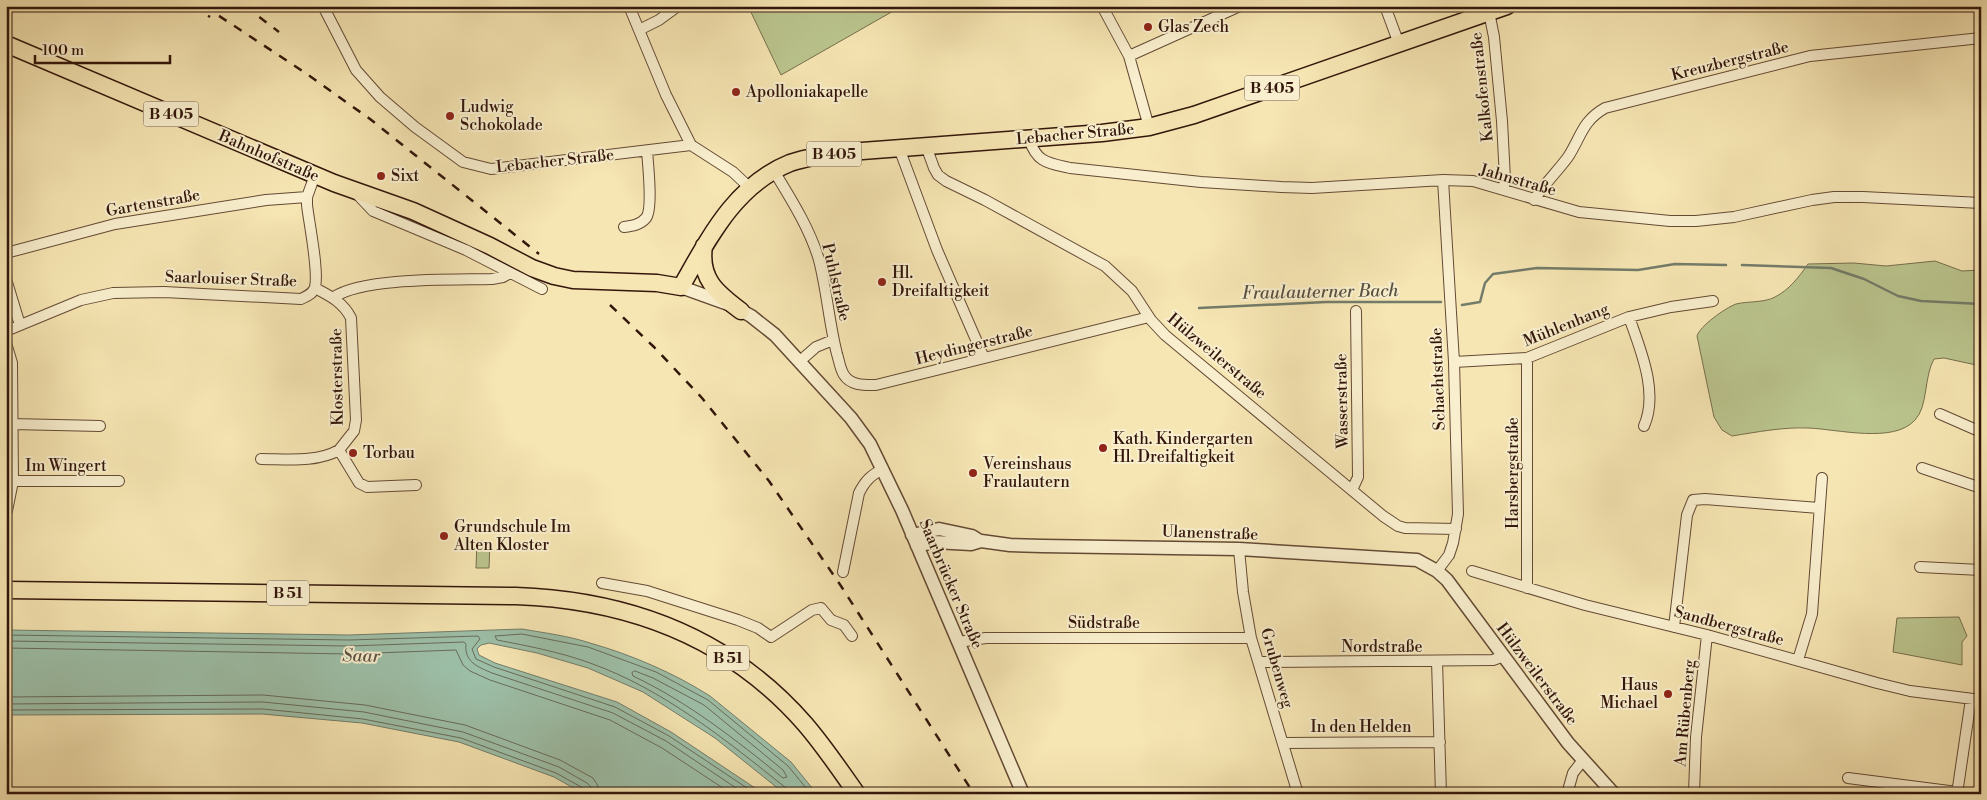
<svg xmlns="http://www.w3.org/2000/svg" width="1987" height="800" font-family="'Libre Bodoni',serif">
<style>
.green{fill:#bbc58e;stroke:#776e4c}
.water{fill:#9dc0a9;stroke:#737c6a}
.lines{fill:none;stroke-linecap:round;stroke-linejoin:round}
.shore{stroke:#686b5a;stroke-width:1}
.stream{stroke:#737c6a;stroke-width:2.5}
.minor-casing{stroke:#644a35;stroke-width:12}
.tertiary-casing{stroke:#644a35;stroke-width:15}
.primary-casing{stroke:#33160b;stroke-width:19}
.minor{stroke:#f9efce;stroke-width:10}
.tertiary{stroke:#f9efce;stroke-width:12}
.primary{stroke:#f6e6b3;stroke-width:16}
.rail{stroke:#33160b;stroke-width:2.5;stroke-dasharray:9 9;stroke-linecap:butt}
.poi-dot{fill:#8f2418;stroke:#f9efce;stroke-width:2}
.labels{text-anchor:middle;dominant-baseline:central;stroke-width:4;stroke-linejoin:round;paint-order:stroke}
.shield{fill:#f9efce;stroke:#6e5746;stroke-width:1}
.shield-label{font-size:15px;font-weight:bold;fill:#33160b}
.poi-label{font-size:16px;fill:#33160b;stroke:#f9efce;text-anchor:start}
.street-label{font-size:16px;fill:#33160b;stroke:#f9efce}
.water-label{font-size:18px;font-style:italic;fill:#585242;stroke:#f9efce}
</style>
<rect width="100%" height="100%" fill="#f6e6b3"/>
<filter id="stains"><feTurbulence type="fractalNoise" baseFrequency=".004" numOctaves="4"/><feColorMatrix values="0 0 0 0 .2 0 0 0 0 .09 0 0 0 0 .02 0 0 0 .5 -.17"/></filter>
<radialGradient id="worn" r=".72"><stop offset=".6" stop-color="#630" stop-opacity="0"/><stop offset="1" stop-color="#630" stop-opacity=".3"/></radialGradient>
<path class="green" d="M 748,6 L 902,6 L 781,75 Z
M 1935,261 L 1962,271 L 1981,270 L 1981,366 L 1944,358 L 1934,359 C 1924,376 1928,407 1915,420 C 1894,444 1837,429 1808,428 C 1783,427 1757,432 1732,436 L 1722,430 L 1714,417 L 1697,336 C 1700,326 1725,308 1736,304 C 1748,301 1764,303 1775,297 C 1789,290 1799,277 1808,264 L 1854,263 L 1886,266 Z
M 477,541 L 490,541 L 489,568 L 476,568 Z
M 1959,617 L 1967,636 L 1962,642 L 1962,665 L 1893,652 L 1897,618 Z"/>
<path class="water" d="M 522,629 C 545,633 569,636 590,643 C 632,655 674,673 710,696 L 791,762 L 817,794 L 785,794 L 715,738 L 643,692 L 588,668 L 537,653 L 489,643 L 481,645 L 477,649 L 479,655 L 495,663 L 617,702 L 671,732 L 764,794 L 584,794 L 554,777 L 459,742 L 362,723 L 262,714 L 6,715 L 6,630 L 349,635 Z"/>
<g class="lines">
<path class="shore" d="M 6,635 L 349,640 L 478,636 L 480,639 L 472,649 L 476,659 L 494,667 L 615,707 L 669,736 L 756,794
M 6,641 L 349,646 L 464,642 L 466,644 C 464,662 478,667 492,673 L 613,713 L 666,741 L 745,794
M 6,648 L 348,654 L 456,650 L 463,665 L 470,671 L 490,680 L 610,720 L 662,748 L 732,794
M 635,671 L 653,678 L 704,705 L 783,770 L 787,777 L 783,778 C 736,740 688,702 633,676 L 632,673 Z
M 6,697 L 263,695 L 365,705 L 465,725 L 560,760 L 593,778 L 598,786 L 599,794
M 6,704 L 263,702 L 364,712 L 463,732 L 559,767 L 587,783 L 591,787 L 592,794
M 6,710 L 263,709 L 363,719 L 461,738 L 556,773 L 583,788 L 585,794
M 788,794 L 786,788 C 726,740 663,689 590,663 C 560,652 528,646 497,640 L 495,636 L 522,634 L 588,647 L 656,672 L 708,700 L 788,766 L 811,794"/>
<path class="stream" d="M 1742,265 L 1831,268 L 1864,279 L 1898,296 L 1921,301 L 1981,304
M 1462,305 L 1480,302 L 1485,283 L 1493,274 L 1537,268 L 1638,270 L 1675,264 L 1726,265
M 1199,308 L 1326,302 L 1441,302"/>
<defs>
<path id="minor" d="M 323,6 L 356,70 L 380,97 L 415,127 L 463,162 L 491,169 L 691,145
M 629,6 L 666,95 L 691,145 L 733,172 L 750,188
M 1102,6 L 1129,56 L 1149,127
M 1385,6 L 1399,44
M 1489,12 L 1494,37 L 1502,121 L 1505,179 L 1504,189
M 639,30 L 659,20 L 678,6
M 1129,56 L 1240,6
M 1029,139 C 1037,163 1048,163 1070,168 L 1201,182 L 1281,187 L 1312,188 L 1443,180 L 1473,181 L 1579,212 L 1670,221 L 1696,221 L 1734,217 L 1812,200 L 1834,197 L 1863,197 L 1981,203
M 926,146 L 934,168 L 938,175 L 946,181 L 985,200 L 1105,266 L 1132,291 L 1151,320 L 1165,335 L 1383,516 L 1398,526 L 1405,528 L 1456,529
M 899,148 L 937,250 L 984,358
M 774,171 C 791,199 810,229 819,260 C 827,291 829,323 837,354 C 839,360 840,369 844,375 C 851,386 865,385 876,385 L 1149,317
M 356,193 L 373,211 L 466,250 L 542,289
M 1534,200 C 1544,184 1557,172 1568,157 C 1581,137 1582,121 1605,108 L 1810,56 L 1981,38
M 624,227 C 632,226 640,225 646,218 C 653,209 648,164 647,151
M 6,253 L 115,224 L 266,200 L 307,197
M 6,279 L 20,325
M 315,288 C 330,296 343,302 351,318 L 356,420 L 354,431 L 339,450 L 359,483 L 367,487 L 416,485
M 334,297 C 364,277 454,280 492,279 L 503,277 L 510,273
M 1629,317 C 1640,349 1659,392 1644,426
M 6,331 L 81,300 L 113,293 L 164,292 L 301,299 C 307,296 313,294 315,287 C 319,271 309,223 307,205 L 307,197 L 315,175
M 6,343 L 12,363 L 13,481 L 7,511
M 1527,358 L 1527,588
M 800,361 L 816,347 L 833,340
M 1454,362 L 1527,358 L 1629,317 L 1671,307 L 1713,301
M 1940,414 L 1981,432
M 12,424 L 100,426
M 261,459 C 286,459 316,463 339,450
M 1922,468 L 1981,488
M 13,481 L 119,481
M 1352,490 L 1358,477 L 1356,311
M 1239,549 L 1243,592 L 1251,638 L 1298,794
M 1920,567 L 1981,570
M 1437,571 L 1449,555 L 1453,543 L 1458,514 L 1454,362 L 1443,180
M 1472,571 L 1585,605 L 1707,635 L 1877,683 L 1910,691 L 1981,700
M 843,572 L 859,493 C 865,481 871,475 883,469
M 602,583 L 647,591 L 738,620 L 758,628 L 771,637 L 812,610 L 821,608 L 831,620 L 844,625 L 852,636
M 1674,627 L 1687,515 L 1693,500 L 1705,499 L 1819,508
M 958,642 L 986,638 L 1251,638
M 1798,660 L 1812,614 L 1822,478
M 1437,661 L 1441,794
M 1259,662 L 1493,660 L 1504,656
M 1283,743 L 1440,742
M 1848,778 L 1957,792
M 1567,794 L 1573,773 L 1583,760
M 1694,794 L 1696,737 L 1707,635
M 1957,794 L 1971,699"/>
<path id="tertiary" d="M 681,287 L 731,305 L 751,316 L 775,335 L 851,418 L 870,444 L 902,510 L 1023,794
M 912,535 L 939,529 L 972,536 L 980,541
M 917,546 L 934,542 L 971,544 L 981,541 L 1010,545 L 1042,546 L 1239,549 L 1417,560 L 1437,571 L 1447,580 L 1568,743 L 1614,794"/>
<path id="primary" d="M 6,44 L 334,183 L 413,211 L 490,246 L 532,268 L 554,276 L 573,280 L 657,283 L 681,287 C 709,238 735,185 790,163 C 813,155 838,154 862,151 L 1102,133 L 1149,127 L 1194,115 L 1507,6
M 704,246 C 699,279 717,293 741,311
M 6,590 L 516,596 C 629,600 729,637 805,724 C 824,746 840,770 857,794"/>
</defs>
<use href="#minor" class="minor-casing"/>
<use href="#tertiary" class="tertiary-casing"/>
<use href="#primary" class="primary-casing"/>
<use href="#minor" class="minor"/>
<use href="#tertiary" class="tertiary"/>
<use href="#primary" class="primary"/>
<path class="rail" d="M 193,6 L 210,17
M 204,6 L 304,72 L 370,119 L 539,254
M 245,6 L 279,32
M 610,305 L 654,347 L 702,398 L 769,481 L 841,586 L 974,794"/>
</g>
<g class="poi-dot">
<circle cx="1148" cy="27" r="5"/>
<circle cx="736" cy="92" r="5"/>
<circle cx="450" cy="116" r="5"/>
<circle cx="381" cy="176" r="5"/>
<circle cx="882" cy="282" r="5"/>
<circle cx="1103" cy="448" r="5"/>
<circle cx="353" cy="453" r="5"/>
<circle cx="973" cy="473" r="5"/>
<circle cx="444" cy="536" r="5"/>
<circle cx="1668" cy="694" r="5"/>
</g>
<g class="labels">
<g class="shield">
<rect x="1244.5" y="75.5" width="55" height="25" rx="4"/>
<rect x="143.5" y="101.5" width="55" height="25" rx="4"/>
<rect x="806.5" y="141.5" width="55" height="25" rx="4"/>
<rect x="267" y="580.5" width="42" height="25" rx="4"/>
<rect x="707" y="645.5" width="42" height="25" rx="4"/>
</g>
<g class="shield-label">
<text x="1272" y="88">B 405</text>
<text x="171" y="114">B 405</text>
<text x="834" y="154">B 405</text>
<text x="288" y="593">B 51</text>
<text x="728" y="658">B 51</text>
</g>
<g class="poi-label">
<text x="1158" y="27">Glas Zech</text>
<text x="746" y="92">Apolloniakapelle</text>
<text x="460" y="107">Ludwig<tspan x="460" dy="18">Schokolade</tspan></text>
<text x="391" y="176">Sixt</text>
<text x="892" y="273">Hl.<tspan x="892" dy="18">Dreifaltigkeit</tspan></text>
<text x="1113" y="439">Kath. Kindergarten<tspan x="1113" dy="18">Hl. Dreifaltigkeit</tspan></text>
<text x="363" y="453">Torbau</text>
<text x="983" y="464">Vereinshaus<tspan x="983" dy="18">Fraulautern</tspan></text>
<text x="454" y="527">Grundschule Im<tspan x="454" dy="18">Alten Kloster</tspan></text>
<text x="1658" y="685" text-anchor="end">Haus<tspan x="1658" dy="18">Michael</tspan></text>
</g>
<g class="street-label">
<text transform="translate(1730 61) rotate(-14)">Kreuzbergstraße</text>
<text transform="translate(1482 87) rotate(-96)">Kalkofenstraße</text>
<text transform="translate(1075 134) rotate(-5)">Lebacher Straße</text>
<text transform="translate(269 156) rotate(23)">Bahnhofstraße</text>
<text transform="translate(555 161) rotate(-6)">Lebacher Straße</text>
<text transform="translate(1518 180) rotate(16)">Jahnstraße</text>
<text transform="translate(153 203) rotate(-10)">Gartenstraße</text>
<text transform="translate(231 279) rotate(2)">Saarlouiser Straße</text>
<text transform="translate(836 282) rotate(77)">Puhlstraße</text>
<text transform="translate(1566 325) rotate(-22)">Mühlenhang</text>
<text transform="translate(974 345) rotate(-14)">Heydingerstraße</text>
<text transform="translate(1217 356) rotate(40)">Hülzweilerstraße</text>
<text transform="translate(337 377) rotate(-91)">Klosterstraße</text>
<text transform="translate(1438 379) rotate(-92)">Schachtstraße</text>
<text transform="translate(1342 401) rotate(-91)">Wasserstraße</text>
<text x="66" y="466">Im Wingert</text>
<text transform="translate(1513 473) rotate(-90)">Harsbergstraße</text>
<text transform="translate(1210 533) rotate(2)">Ulanenstraße</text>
<text transform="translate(951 584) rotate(67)">Saarbrücker Straße</text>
<text x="1104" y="623">Südstraße</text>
<text transform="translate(1729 626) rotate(15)">Sandbergstraße</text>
<text x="1382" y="647">Nordstraße</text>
<text transform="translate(1277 668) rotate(74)">Grubenweg</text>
<text transform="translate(1537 674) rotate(53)">Hülzweilerstraße</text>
<text transform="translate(1685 713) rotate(-85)">Am Rübenberg</text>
<text x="1361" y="727">In den Helden</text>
</g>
<g class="water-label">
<text transform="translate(1320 292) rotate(-1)">Fraulauterner Bach</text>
<text transform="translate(361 656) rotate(1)">Saar</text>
</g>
</g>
<rect width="1987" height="800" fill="none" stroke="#f6e6b3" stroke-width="25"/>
<rect x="8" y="8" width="1972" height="785" fill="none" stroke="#33160b" stroke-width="2.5"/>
<rect x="12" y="12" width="1962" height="775" fill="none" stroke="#33160b"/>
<path d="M35 55v8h135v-8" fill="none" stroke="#33160b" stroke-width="2.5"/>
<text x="42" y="55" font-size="15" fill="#33160b" stroke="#f9efce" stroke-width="4" paint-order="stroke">100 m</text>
<rect width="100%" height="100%" filter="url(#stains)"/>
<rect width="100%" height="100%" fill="url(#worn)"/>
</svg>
